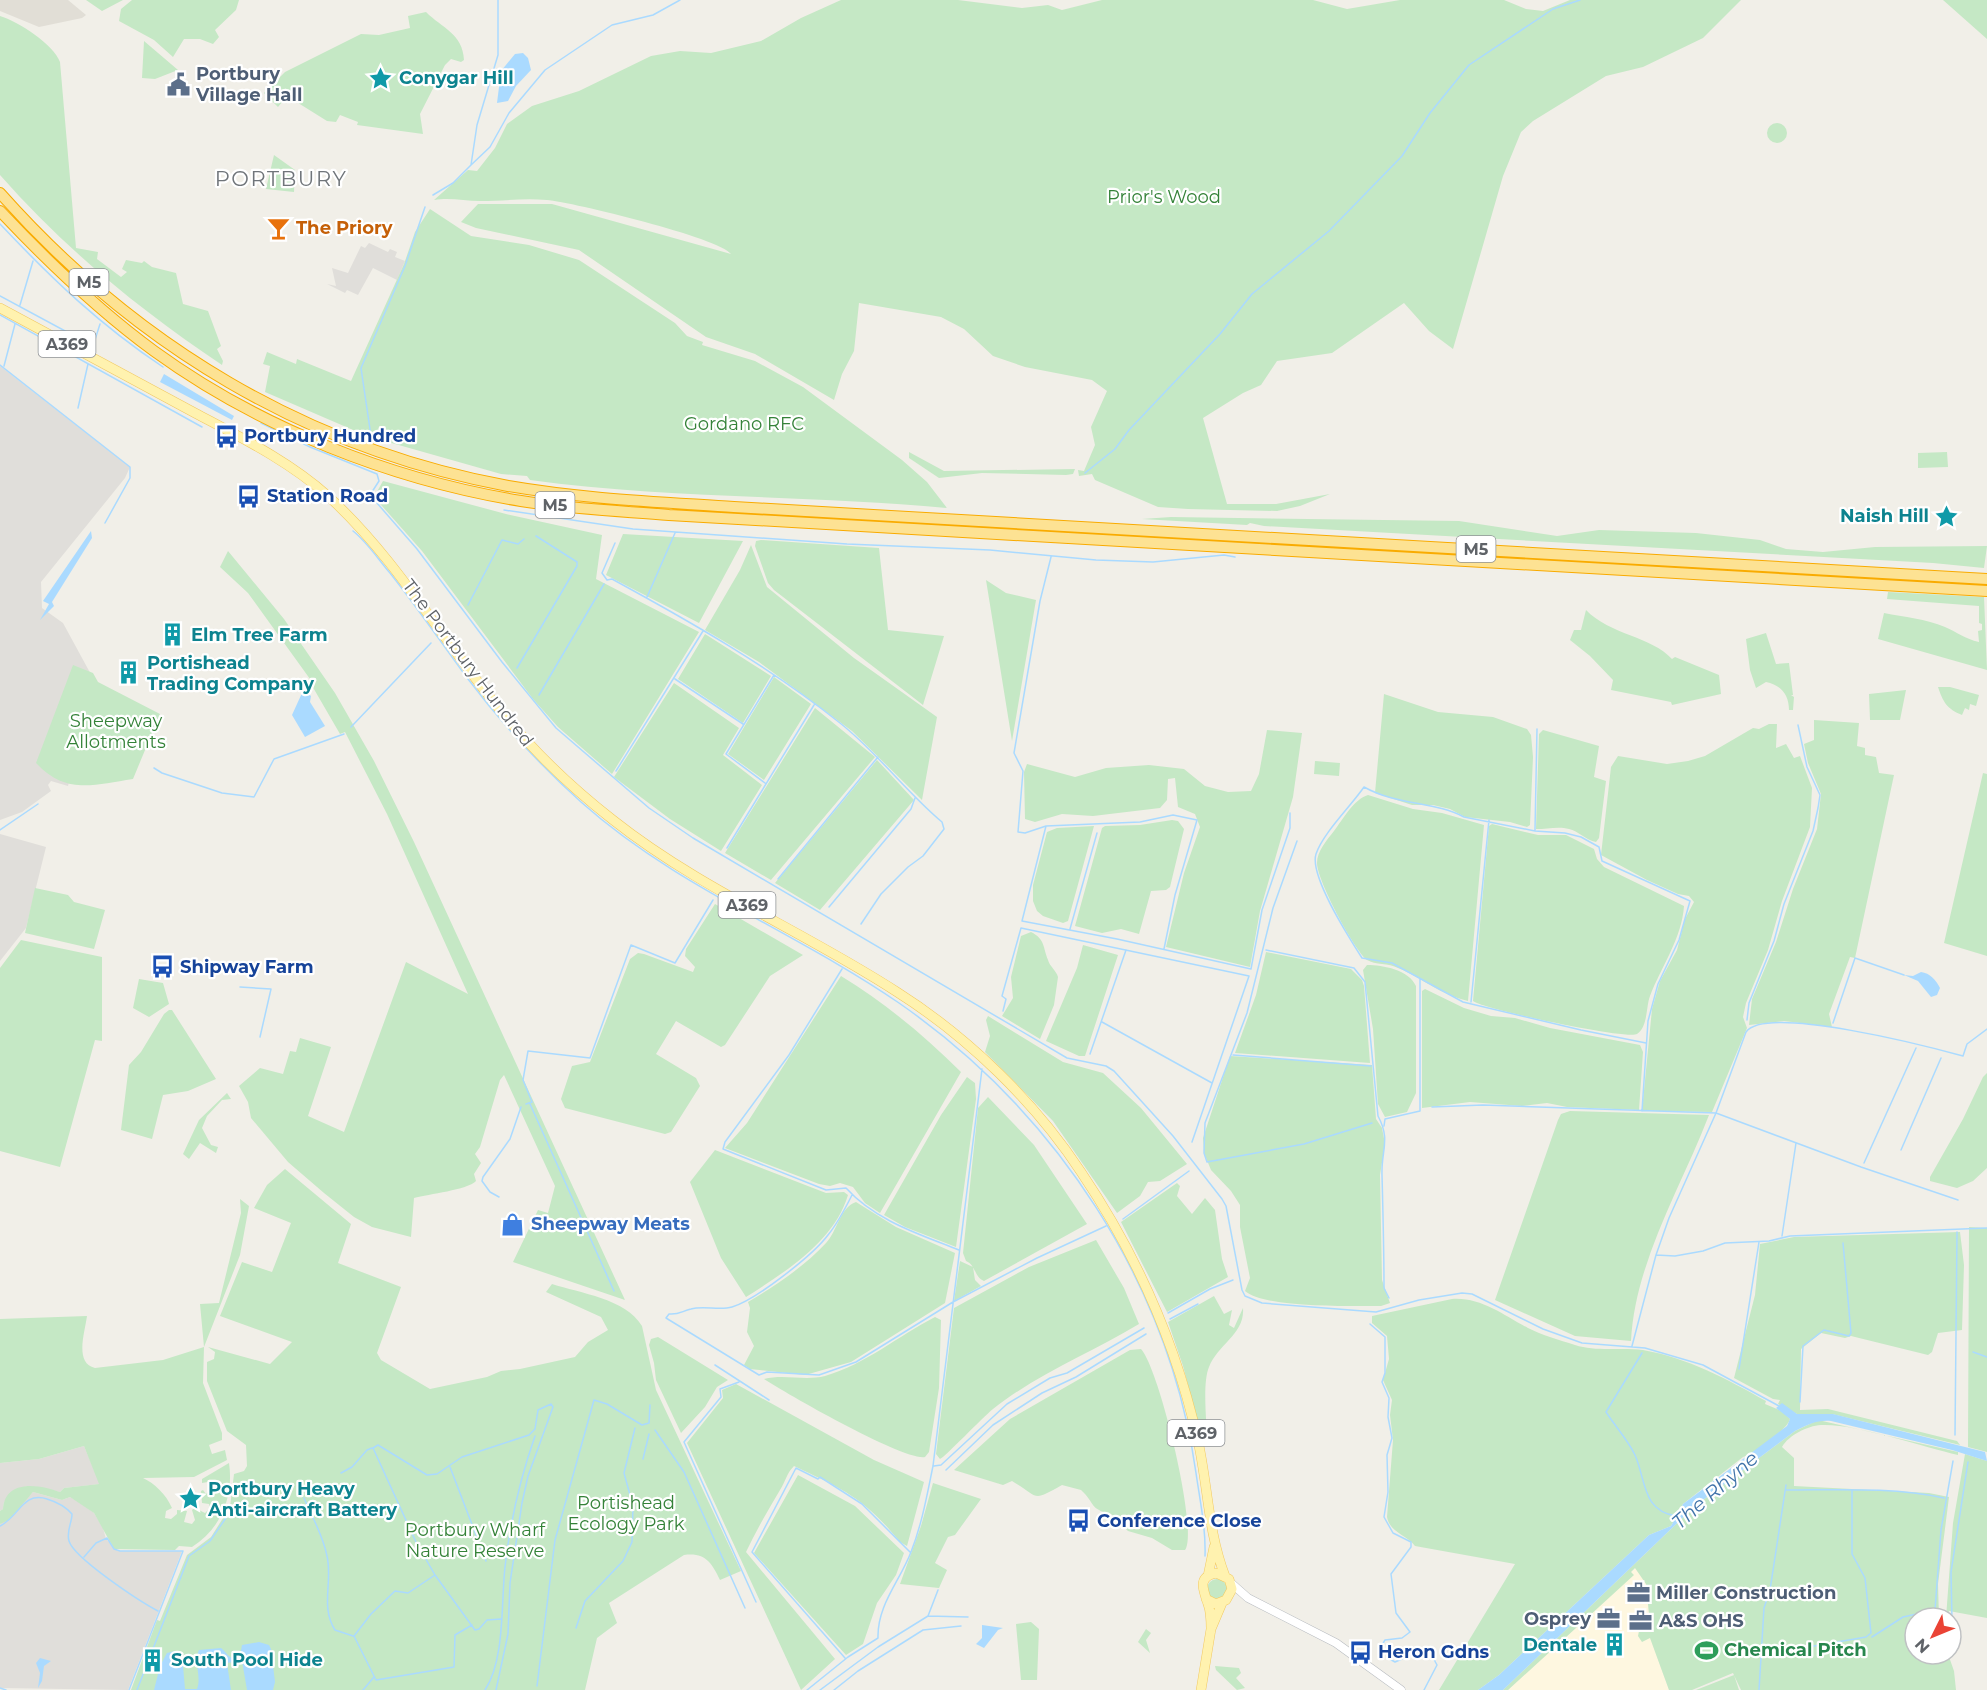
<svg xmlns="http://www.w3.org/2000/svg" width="1987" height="1690" font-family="Montserrat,sans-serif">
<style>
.commercial{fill:#fef7e0}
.industrial{fill:#e0deda}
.education{fill:#e1ded6}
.green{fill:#c5e8c5}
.water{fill:#aadaff}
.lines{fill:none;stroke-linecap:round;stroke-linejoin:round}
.stream{stroke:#aadaff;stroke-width:1.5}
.secondary-casing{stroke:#b6babf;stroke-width:9}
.primary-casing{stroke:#f2c960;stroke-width:10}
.highway-casing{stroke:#f9ab00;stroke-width:12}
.secondary{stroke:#fff;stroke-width:8}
.primary{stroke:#fff2af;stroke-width:9}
.highway{stroke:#fde293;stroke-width:10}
.labels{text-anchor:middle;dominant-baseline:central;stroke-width:4.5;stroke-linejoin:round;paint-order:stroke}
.shield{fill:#fff;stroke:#8f9295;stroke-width:1.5}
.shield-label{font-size:16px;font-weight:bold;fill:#5f6368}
.service-label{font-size:18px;font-weight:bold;fill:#4e5e75;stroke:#fff;text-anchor:start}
.culture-label{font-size:18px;font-weight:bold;fill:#0d838f;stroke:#fff;text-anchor:start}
.park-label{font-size:18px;fill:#348238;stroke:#fff}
.food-label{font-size:18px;font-weight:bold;fill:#c56008;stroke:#fff;text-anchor:start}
.transit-label{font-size:18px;font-weight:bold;fill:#164399;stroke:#fff;text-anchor:start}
.street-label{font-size:18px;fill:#5f6368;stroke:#fff}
.shop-label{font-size:18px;font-weight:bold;fill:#366cbe;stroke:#fff;text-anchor:start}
.leisure-label{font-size:18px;font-weight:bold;fill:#27864d;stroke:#fff;text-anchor:start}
.water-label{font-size:20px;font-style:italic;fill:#4174aa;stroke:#fff}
.quarter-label{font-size:21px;letter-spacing:1.5px;fill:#70757a;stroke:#fff}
</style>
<rect width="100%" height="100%" fill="#f1efe8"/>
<path class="commercial" d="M 1635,1568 L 1646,1582 L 1650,1624 L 1647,1629 L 1669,1690 L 1508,1690 L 1633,1575 L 1631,1572 Z"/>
<path class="industrial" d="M 369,243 L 388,252 L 390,249 L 397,252 L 395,257 L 405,261 L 397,280 L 373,268 L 358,295 L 347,290 L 345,293 L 327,284 L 336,286 L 332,268 L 348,273 L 361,246 L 365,248 Z
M 0,366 L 130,467 L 125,478 L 41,582 L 42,608 L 63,623 L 94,680 L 68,786 L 51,781 L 48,785 L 51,791 L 22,812 L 0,820 Z
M 0,834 L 46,847 L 26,928 L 0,961 Z
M 84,1446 L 100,1484 L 64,1488 L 60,1492 L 26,1486 L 4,1502 L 3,1509 L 0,1511 L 0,1463 L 39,1459 Z
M 33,1492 L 62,1500 L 70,1497 L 82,1503 L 94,1513 L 103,1528 L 106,1539 L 118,1551 L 182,1551 L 128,1690 L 0,1688 L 0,1524 Z"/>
<path class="education" d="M 0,0 L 68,0 L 86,15 L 82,18 L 39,27 L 0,11 Z"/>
<path class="green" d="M 86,0 L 123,0 L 102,11 Z
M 132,0 L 239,0 L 236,10 L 215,30 L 219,37 L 213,44 L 200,39 L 184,39 L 173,57 L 154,40 L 119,21 L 121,9 Z
M 841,0 L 958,0 L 1022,8 L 1048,5 L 1062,10 L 1102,0 L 1313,0 L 1347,9 L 1400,0 L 1504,0 L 1526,9 L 1543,11 L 1570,0 L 1741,0 L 1703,38 L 1643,67 L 1606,76 L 1533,121 L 1521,132 L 1503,176 L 1453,349 L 1429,331 L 1404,303 L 1332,353 L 1277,361 L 1261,385 L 1243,393 L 1203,418 L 1227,504 L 1276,504 L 1330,494 L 1300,506 L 1277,511 L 1188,509 L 1158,507 L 1095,480 L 1092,474 L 1079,476 L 1078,470 L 1084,471 L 1095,445 L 1091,427 L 1107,391 L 1092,380 L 1025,367 L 993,356 L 964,329 L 941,317 L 859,303 L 854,351 L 842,374 L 834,400 L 755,354 L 706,337 L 579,250 L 476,228 L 461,222 L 478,204 L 552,204 L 731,254 C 720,238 572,202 547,200 C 523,198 502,201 480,201 C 464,201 450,197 434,200 L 468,170 L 477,171 L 495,148 L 507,124 L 532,106 L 579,91 L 651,56 L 680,51 L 711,53 L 761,41 L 801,18 Z
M 1944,0 L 1987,0 L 1987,39 L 1943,0 Z
M 426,12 C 442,28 463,34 464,60 L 461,62 L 451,59 L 445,65 L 420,114 L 423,134 L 357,125 L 358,122 L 340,115 L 336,122 L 327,121 L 287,96 L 278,107 L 264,93 L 285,72 L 361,34 L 379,35 L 410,28 L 408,16 Z
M 0,16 C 18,21 54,45 60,62 L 76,248 L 98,252 L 97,259 L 121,277 L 127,272 L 122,269 L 126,260 L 142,263 L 144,261 L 152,267 L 176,273 L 183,304 L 208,311 L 221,346 L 217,349 L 223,361 L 222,365 C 140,310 65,249 0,175 Z
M 144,41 L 178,70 L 155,79 L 142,78 Z
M1767 133a10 10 0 1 1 20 0a10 10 0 1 1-20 0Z
M 274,155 L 295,170 L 294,192 L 266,189 Z
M 430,209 L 471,236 L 529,245 L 579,260 L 675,323 L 687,336 L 703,342 L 702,345 L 755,361 L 803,387 L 902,460 L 927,482 L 947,508 C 808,495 668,499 530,480 L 527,476 L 501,474 L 374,438 L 372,434 L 367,436 L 265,392 L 270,366 L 263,364 L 267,352 L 296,364 L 297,359 L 351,381 L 404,264 L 415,232 Z
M 909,452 L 944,471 L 1075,469 L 1073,474 L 1066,475 L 982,473 L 939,478 L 909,458 Z
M 1947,452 L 1948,467 L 1918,468 L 1918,453 Z
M 383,481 L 506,514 L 602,535 L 596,579 L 699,632 L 612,774 L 558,727 L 533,699 L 422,551 L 374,497 Z
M 1171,517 L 1459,521 L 1557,536 L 1599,530 L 1696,533 L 1760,540 L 1786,549 L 1823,552 L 1875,547 L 1987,546 L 1984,568 L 1933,563 L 1264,526 L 1250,523 L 1247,525 L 1142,519 Z
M 623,534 L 743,541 L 699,623 L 606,575 Z
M 761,540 L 879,548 L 888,630 L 944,636 L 923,705 L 774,590 L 768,583 L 755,546 L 756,541 Z
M 751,545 L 767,587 L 854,658 L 937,717 L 922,800 L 852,731 L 759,662 L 705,630 L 740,570 Z
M 228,551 L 284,619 L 335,693 L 374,761 L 414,842 L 625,1300 L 513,1262 L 538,1210 L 548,1213 L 555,1186 L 504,1075 L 500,1080 L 480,1147 L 475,1154 L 481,1163 L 474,1174 L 476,1181 C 467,1190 429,1194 414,1198 L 411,1237 L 372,1227 L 354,1217 L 324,1193 L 288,1162 L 251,1118 L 248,1102 L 239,1086 L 260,1068 L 283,1074 L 290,1051 L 296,1052 L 300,1038 L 331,1047 L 308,1116 L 344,1132 L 406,962 L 468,994 L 387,814 L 345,732 L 340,734 L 311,684 L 310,679 L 248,593 L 220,567 Z
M 986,580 L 1006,593 L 1036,600 L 1012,741 Z
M 1888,592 L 1984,597 L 1987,670 L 1878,639 L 1884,613 C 1904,617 1926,619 1945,627 C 1957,632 1965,639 1979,642 L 1978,631 L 1982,630 L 1982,624 L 1979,623 L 1979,606 L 1887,599 Z
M 1586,610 C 1610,635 1651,636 1672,659 L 1675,657 L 1719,675 L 1721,694 L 1672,705 L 1671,702 L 1611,690 L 1613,680 L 1590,656 L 1570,640 L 1574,630 L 1581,630 Z
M 1766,633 L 1776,664 L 1789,663 L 1793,695 L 1791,695 L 1794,697 L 1793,710 L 1789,710 C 1789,695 1781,685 1766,682 L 1756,688 L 1750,670 L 1746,639 Z
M 705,634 L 771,676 L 743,723 L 678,679 Z
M 73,665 L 93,673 L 98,682 L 160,714 L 133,779 C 93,785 66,795 36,763 Z
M 774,677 L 811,704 L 764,780 L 728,754 Z
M 674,683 L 739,728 L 723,755 L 762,785 L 721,851 L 670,819 L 614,777 Z
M 1938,687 L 1950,687 L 1979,695 L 1976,706 L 1970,704 L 1969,710 L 1965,708 L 1962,715 C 1947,709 1943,702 1938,687 Z
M 1906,690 L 1900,720 L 1870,720 L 1869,694 Z
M 1384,694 L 1438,712 L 1493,717 L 1527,729 L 1531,735 L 1533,757 L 1530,825 L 1527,827 L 1510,822 L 1465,817 L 1450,809 L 1433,805 L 1412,805 L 1375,793 Z
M 815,708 L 875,757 L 771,880 L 725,853 Z
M 1814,720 L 1859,723 L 1857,746 L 1865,748 L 1865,755 L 1876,757 L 1879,773 L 1894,775 L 1855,958 L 1850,957 L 1829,1014 L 1832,1027 L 1784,1021 L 1749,1025 L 1752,999 L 1776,942 L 1793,889 L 1817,829 L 1821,794 L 1808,763 L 1804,744 L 1814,740 Z
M 1769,724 L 1777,724 L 1776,748 L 1786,744 L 1794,758 L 1800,756 L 1812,788 L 1810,827 L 1782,901 L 1768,950 L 1746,1003 L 1743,1017 L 1747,1028 L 1712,1112 L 1642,1111 L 1652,1009 L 1660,981 L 1677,950 L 1685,919 L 1694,902 L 1689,896 L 1678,894 L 1647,880 L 1601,855 L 1611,767 L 1618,756 L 1667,764 L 1688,761 L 1705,756 L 1753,728 L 1759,729 Z
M 1267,730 L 1302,733 L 1293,797 L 1260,911 L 1250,967 L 1166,947 L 1184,873 L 1200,827 L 1195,814 L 1178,807 L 1175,778 L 1168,779 L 1167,800 L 1160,808 L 1093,816 L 1062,814 L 1035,822 L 1025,819 L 1024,772 L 1027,764 L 1075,777 L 1106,768 L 1149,765 L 1184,769 L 1205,786 L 1228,792 L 1251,791 L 1259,774 Z
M 1543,730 L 1599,746 L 1594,777 L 1606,781 L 1599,838 L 1596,842 C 1586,840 1578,831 1569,829 C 1559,826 1547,829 1536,829 L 1539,734 Z
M 877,760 L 914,800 L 820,910 L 775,883 Z
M 1315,761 L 1340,763 L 1339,776 L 1314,774 Z
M 1983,773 L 1987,774 L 1987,956 L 1944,943 Z
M 1368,795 L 1413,809 L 1442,813 L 1484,825 L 1468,1001 C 1439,994 1424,979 1398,968 C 1389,963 1375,965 1367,960 C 1354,950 1317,880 1317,863 C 1317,851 1327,840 1334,831 C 1343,819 1354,799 1368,795 Z
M 1172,820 L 1178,821 L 1184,829 L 1170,887 L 1166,890 L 1151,891 L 1139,934 L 1121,929 L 1102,933 L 1075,926 L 1102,828 L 1105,826 L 1140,825 Z
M 1492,824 L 1538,835 L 1566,835 L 1594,849 L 1597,859 L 1604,867 L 1684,906 C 1682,938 1661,967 1650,996 C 1646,1006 1648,1027 1637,1034 C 1627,1040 1483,1009 1473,1001 L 1489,826 Z
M 1094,826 L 1068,921 L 1063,923 L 1043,916 L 1037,911 L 1033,901 L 1033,885 L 1047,832 L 1057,828 Z
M 35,888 L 68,895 L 74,902 L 105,910 L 94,949 L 25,933 Z
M 715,904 L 803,955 L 770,976 L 725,1045 L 721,1047 L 676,1021 L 656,1054 L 696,1078 L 700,1086 L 671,1132 L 665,1134 L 565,1108 L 561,1099 L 572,1066 L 590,1062 L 630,959 L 638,953 L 644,954 L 693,972 L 695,967 L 685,956 L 686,949 Z
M 1031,932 C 1045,939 1043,947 1048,960 C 1050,967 1056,970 1058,977 L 1054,1005 L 1040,1039 L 1002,1016 L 1013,998 L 1011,977 L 1021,936 Z
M 21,940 L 102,957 L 102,1041 L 95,1040 L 60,1167 L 0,1151 L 0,968 Z
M 1083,945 L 1118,955 L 1085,1056 L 1079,1056 L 1046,1041 L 1077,968 Z
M 1266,952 L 1351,969 L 1362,980 L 1364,986 L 1370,1063 L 1235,1053 L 1256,995 Z
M 1367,965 C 1383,965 1409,970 1416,986 L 1416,1093 L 1407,1112 L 1385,1117 L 1378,1104 L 1373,1029 L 1363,970 Z
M 841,976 C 885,1003 925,1036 961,1072 L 880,1213 L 865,1203 L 853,1187 L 840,1183 L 830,1186 L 819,1184 L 725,1148 L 747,1123 Z
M 139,979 L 163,983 L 169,1004 L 149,1017 L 133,1008 Z
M 1425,989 L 1464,1008 L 1491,1016 L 1515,1018 L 1550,1028 L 1640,1045 L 1643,1052 L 1639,1110 L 1567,1107 L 1547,1103 L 1522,1106 L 1470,1102 L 1422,1108 L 1422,991 Z
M 169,1010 L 172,1010 L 216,1079 L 188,1091 L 163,1095 L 152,1139 L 121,1130 L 129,1065 L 141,1052 L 164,1014 Z
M 988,1016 L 1063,1062 L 1103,1073 L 1141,1108 L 1187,1164 L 1160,1181 L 1148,1182 L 1140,1196 L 1117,1213 L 1053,1121 L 985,1052 L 990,1036 L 986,1020 Z
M 1230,1056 L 1372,1065 L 1376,1119 L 1382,1128 L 1385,1144 L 1380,1175 L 1382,1280 L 1390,1303 L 1381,1306 C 1354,1306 1263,1308 1245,1291 L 1250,1278 L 1240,1227 L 1240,1205 L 1231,1191 L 1211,1170 L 1204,1153 L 1203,1138 Z
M 1987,1073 L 1987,1168 L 1973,1181 L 1957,1188 L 1930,1181 L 1930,1177 L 1963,1119 L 1983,1077 Z
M 967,1077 L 975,1083 L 976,1099 L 956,1247 L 905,1227 L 884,1215 L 941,1115 Z
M 227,1093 L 231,1099 L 222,1100 L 207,1116 L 202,1128 L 211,1145 L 218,1147 L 216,1153 L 200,1143 L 189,1159 L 183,1154 L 199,1120 Z
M 988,1097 L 1034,1145 L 1087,1224 L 984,1281 C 974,1277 976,1265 966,1261 L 963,1253 L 978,1108 Z
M 1570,1111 L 1709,1115 C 1681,1188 1635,1262 1631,1341 L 1575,1336 L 1495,1300 L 1558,1120 L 1561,1114 Z
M 715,1150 L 826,1193 L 844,1192 L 848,1195 C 834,1242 785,1272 746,1297 L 721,1258 L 690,1182 Z
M 285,1169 L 351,1224 L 338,1263 L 401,1287 L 377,1353 L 381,1360 L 430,1389 L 487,1377 L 501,1371 L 520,1369 L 575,1357 L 588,1342 L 608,1330 L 601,1317 L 546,1292 L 552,1284 C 580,1293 626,1299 642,1326 L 656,1390 L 741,1571 L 720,1580 C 712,1563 705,1552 684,1555 L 609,1603 L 617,1623 L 597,1638 L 585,1690 L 131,1690 L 157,1620 L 160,1621 L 187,1555 L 211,1537 L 230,1507 L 234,1474 L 244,1471 L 247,1466 L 246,1445 L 227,1431 L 207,1381 L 207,1362 L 214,1359 L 215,1352 L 208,1347 L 270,1364 L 292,1342 L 220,1316 L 242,1262 L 272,1272 L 291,1223 L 254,1208 L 267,1185 Z
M 1177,1183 L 1180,1186 L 1177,1196 L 1192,1214 L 1205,1198 L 1215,1210 L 1222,1259 L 1228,1277 L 1167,1312 L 1121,1222 Z
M 240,1199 L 249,1206 L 240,1255 L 204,1347 L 203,1383 L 222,1433 L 222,1440 L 209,1445 L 212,1454 L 225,1450 L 227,1460 L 194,1477 L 143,1478 C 154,1483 166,1494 172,1508 L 166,1511 L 165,1518 L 171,1519 L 177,1514 L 177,1510 L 187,1511 L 184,1522 L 192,1524 L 195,1520 L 192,1510 L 198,1504 L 199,1510 L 205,1513 L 210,1508 L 209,1504 L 202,1503 L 201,1491 L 203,1490 L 206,1494 L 212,1487 L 208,1482 L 202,1483 L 202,1479 L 229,1463 C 234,1496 221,1529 192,1547 L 179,1546 L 175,1550 L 114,1549 L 94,1513 L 70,1497 L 62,1500 L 33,1492 L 9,1520 L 0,1524 L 0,1511 L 3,1509 C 5,1479 39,1484 60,1492 L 64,1488 L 99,1484 L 84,1446 L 39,1459 L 0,1463 L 0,1319 L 87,1316 C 85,1332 74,1363 95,1368 L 163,1360 L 204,1347 L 200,1304 L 219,1303 L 241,1213 Z
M 856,1202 L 896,1227 L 955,1253 L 945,1303 L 851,1362 L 805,1375 L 750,1369 L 744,1365 L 754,1346 L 747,1332 L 750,1308 L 748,1302 C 775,1286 805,1266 826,1243 C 837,1232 840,1207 856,1202 Z
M 1969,1227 L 1987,1228 L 1987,1452 L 1968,1447 Z
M 1960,1232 L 1964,1265 L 1962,1330 L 1938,1333 L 1932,1352 L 1928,1355 L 1851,1336 L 1845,1338 L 1821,1333 L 1801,1349 L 1800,1410 L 1828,1409 L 1957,1441 L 1960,1445 L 1832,1414 L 1797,1414 L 1778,1404 L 1780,1400 L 1773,1399 L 1734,1378 L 1755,1295 L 1760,1244 L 1794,1237 Z
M 1096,1240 L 1124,1288 L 1139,1324 C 1091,1353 1037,1374 993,1409 C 983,1417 944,1458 940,1459 L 936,1454 L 954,1308 L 1029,1267 Z
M 960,1261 L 973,1267 L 975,1280 L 981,1286 L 954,1301 Z
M 1214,1296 L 1224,1314 L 1232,1310 L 1229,1325 L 1234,1328 L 1243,1308 C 1245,1334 1218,1344 1209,1367 C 1202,1384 1207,1422 1207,1442 L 1203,1443 L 1183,1366 L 1168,1322 Z
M 1452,1299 C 1481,1297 1503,1315 1528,1328 C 1542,1335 1559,1340 1575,1345 C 1596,1352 1621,1347 1643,1350 C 1688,1358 1727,1379 1766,1401 L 1765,1404 L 1784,1412 L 1790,1419 C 1788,1429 1754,1454 1743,1457 L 1683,1504 L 1671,1526 L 1649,1535 L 1499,1675 L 1478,1690 L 1439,1690 L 1515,1564 L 1415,1546 C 1406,1534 1390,1533 1387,1517 L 1393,1440 L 1390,1415 L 1392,1400 L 1383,1380 L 1389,1359 L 1387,1336 L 1372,1323 L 1372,1316 Z
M 935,1317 L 941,1320 L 939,1388 L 929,1452 L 925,1457 C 904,1461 787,1394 764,1379 C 784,1374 805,1381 825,1376 C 866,1364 898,1336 935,1317 Z
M 658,1337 L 728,1380 L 717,1387 L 705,1407 L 681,1433 L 656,1380 L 654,1363 L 649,1345 L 651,1339 Z
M 1141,1349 C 1159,1368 1199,1531 1185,1550 L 1172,1550 L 1152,1538 L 1128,1531 L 1111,1514 C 1089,1509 1096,1504 1081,1490 L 1062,1485 C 1031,1502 1041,1498 1012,1481 L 1003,1485 L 954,1470 L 1010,1419 L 1130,1350 Z
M 736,1384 L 874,1460 L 924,1482 L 907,1546 L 900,1542 C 864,1498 845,1490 794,1466 C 786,1474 786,1481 780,1490 C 768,1510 756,1531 746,1552 L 835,1659 L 801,1690 L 687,1443 L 723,1398 L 722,1390 Z
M 1818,1420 L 1958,1452 L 1958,1455 C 1924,1447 1854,1423 1821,1425 C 1807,1426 1789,1435 1782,1447 L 1794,1458 L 1794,1486 L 1929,1493 L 1949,1497 L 1938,1584 L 1939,1618 L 1915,1618 L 1915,1654 L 1948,1654 L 1954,1671 L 1956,1690 L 1741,1690 L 1733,1673 L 1692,1690 L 1669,1690 L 1650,1638 L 1642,1642 L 1638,1636 L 1639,1631 L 1647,1629 L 1650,1624 L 1646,1584 L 1635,1568 L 1631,1572 L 1634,1575 L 1508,1690 L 1503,1690 L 1695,1506 L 1795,1431 Z
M 1965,1454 L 1987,1461 L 1987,1618 L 1949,1611 L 1949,1618 L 1946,1618 L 1953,1523 Z
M 798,1475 L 855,1506 L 904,1553 L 896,1575 L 877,1603 L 863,1644 L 846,1655 L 754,1553 Z
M 933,1483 L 981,1499 L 955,1535 L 948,1537 L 935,1563 L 947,1570 L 939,1588 L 900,1584 L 921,1526 Z
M1207 1589a10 10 0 1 1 20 0a10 10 0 1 1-20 0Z
M 1031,1622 L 1039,1629 L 1037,1680 L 1021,1680 L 1016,1624 Z
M 1146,1629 L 1151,1633 L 1146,1640 L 1150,1653 L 1138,1642 Z
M 1215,1666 L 1239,1668 L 1241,1673 L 1236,1678 L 1245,1688 L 1237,1690 L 1216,1670 Z
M 1734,1675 L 1739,1690 L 1696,1690 Z"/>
<path class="water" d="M 523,53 L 528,58 L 531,70 L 516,86 L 508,101 L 497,103 L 501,71 L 515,54 Z
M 164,374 L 234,416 L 232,420 L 160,382 Z
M 91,531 L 92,538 L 52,602 L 54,606 L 40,620 L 49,604 L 43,601 Z
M 306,692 L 311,696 L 310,702 L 325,726 L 305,737 L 292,715 L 302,693 Z
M 1921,972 C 1930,973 1936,980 1940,988 L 1937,995 L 1931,997 L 1918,981 L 1904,975 L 1913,976 Z
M 1782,1403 L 1797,1414 L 1833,1414 L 1985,1452 L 1987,1461 L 1952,1450 L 1831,1421 C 1817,1420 1809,1424 1795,1431 L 1695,1506 L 1503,1690 L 1478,1690 L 1499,1675 L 1649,1535 L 1671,1526 L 1683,1504 L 1787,1426 L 1790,1419 L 1776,1408 Z
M 982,1625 L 1003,1628 L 998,1630 L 984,1648 L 976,1644 L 982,1638 Z
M 259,1642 L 269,1645 L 271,1649 L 275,1682 L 273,1690 L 247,1690 L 242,1661 L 227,1663 L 231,1690 L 154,1690 L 160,1666 L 167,1653 L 175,1651 L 182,1654 L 185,1689 L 197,1689 C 202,1677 193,1662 199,1650 L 221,1648 C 228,1653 229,1662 240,1656 L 242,1645 Z
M 40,1658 L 51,1661 L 44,1666 L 42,1681 L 38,1688 L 40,1673 L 36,1663 Z"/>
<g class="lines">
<path class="stream" d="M 471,165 L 490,147 L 509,113 L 545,70 L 612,25 L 653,15 L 680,0
M 433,195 L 453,183 L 471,165 L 477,125 L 498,55 L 498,0
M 0,224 C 52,279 100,325 163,367
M 0,296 L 93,346 L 100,324
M 20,305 L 33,261
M 0,315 L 202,427
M 0,365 L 130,467 L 130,478 L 105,523
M 4,366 L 15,324
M 78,408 L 88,364
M 261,423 L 310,447 L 377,474 L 379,481 L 370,495 L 417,549 L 502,662 L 556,728 L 649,808 L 693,838 L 1067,1058 L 1106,1066 L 1114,1071 L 1173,1136 L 1222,1199 L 1226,1206 L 1242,1290 L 1245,1296 L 1262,1303 L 1376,1312 L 1419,1300 L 1462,1293 L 1472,1294 L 1543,1329 L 1582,1343 L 1645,1348 L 1703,1365 L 1779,1406
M 371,436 L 361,368 L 405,266 L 425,207
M 1085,473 L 1115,449 L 1129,430 L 1220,334 L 1252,294 L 1329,231 L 1402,156 L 1430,113 L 1469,65 L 1553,9 L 1580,0
M 504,510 L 633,529 L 847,544 L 990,550 L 1096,560 L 1153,562 L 1224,555 L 1235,557
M 353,531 C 367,542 378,559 390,573 C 417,607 442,644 468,679 C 502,724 540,765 581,802 C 676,887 796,932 899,1003 C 1056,1112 1169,1283 1196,1473 C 1200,1501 1206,1528 1205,1556
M 615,543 L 602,573 L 607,580 L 612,579 C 691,622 770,667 840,723 C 878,753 906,792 942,822 L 944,829 L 923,856 L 908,867 L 881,894 L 861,924
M 1051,557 L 1040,601 L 1014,753 L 1023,771 L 1018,832 L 1025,833 L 1046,826 L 1022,921 L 1117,939 L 1251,969 L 1262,910 L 1290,828 L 1290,813
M 647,597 L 675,533
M 468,605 L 502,540 L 518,544 L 524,539
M 517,668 L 577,566 L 577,562 L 536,536
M 675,679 L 743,724
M 539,695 L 604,584
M 351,727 L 431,643
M 154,768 L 162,773 L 222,793 L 254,797 L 274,759 L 344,734
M 616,771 L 703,631
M 765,783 L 726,754 L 774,675
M 1046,826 L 1140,822 L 1173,815 L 1197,820 L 1175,895 L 1164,949
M 0,830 L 38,804
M 1535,830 L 1537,729
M 1297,841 L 1273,908 L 1247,1013 L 1205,1123 L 1204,1153 L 1207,1162 L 1304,1144 L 1372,1123
M 727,848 L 814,705
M 778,879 L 878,757
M 829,907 L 911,809 L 915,798
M 1070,929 L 1097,833
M 1266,950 L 1354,968 L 1365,982 L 1378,1116 C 1391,1140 1381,1150 1382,1175 C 1383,1213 1384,1250 1384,1288 L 1389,1298
M 842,969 L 789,1055 L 725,1142 L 723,1149 L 826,1190 L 846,1188 C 876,1221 919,1234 959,1250
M 240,987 L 271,989 L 260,1037
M 1471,1002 L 1489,820
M 1003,1011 L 1006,999 L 1002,996 L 1021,928 L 1249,976 L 1192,1142
M 1747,1020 L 1749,1003 L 1774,941 L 1784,904 L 1813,831 L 1818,808 L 1820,795 L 1807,767 L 1798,725
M 1102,1022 L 1212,1083
M 1833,1023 L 1855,958 L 1904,975
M 1090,1054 L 1126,950
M 1233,1055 L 1371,1066
M 526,1104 L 532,1102 L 523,1080 L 528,1051 L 590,1058 L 631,945 L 675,963 L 713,900
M 530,1104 L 614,1291
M 1432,1107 L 1483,1105 L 1716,1113 L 1746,1032 C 1766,1004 1930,1047 1963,1056 L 1967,1044 L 1987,1029
M 1642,1111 L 1648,1021 L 1658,984 L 1679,940 L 1690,901 L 1602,861 L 1599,847 L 1581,837 L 1565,833 L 1535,831 L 1464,817 C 1434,801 1398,806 1364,787 C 1351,806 1323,833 1316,854 C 1309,876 1350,939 1362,958 L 1392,963 L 1463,1002 L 1581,1030 L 1646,1043
M 1384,1126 L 1385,1119 L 1420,1111 L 1420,979
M 1901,1150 L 1941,1058
M 1864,1163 L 1916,1048
M 852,1195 C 845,1209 838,1223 828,1235 C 813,1255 756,1300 732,1307 C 719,1311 704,1305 691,1309 C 682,1311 679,1315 669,1314 L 666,1318 L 759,1375 L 767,1372 L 819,1375 L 856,1362 L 953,1302 L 1037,1258 L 1106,1226
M 499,1197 L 490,1192 L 482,1181 L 483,1177 L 510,1139 L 521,1107
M 1123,1219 L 1189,1171
M 1782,1236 L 1796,1143
M 1656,1255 L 1675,1256 L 1703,1251 L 1725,1243 L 1769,1241 L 1790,1236 L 1987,1228
M 1168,1313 L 1210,1289 L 1233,1280
M 1170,1319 L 1198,1304
M 1370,1324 L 1385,1337 L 1385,1373 L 1382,1382 L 1389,1398 L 1388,1417 L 1392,1438 L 1387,1455 L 1388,1492 L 1384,1517 L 1393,1533 L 1411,1542 L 1411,1547 L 1391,1574 L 1396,1613 L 1410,1632 L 1402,1638 L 1385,1640 L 1382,1645 L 1388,1658 L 1395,1662 L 1420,1651 L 1430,1652 L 1437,1665 L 1424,1690
M 1632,1346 L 1656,1255 L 1669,1218 L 1716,1113 L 1861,1167 L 1958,1200
M 1973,1352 L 1987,1357
M 1642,1353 L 1606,1412 C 1615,1426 1628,1440 1635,1455 C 1646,1480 1642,1511 1676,1516
M 715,1365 L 769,1400
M 1739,1369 L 1759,1242
M 739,1382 L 720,1389 L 721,1397 L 684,1442 L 756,1602
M 1800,1402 L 1803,1346 L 1824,1330 L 1849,1336 L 1851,1333 L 1843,1243
M 655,1430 L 684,1472 L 745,1608
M 1955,1435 L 1957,1232
M 643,1459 L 649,1434
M 934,1466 L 941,1465 L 1007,1404 L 1050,1378 L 1067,1373 L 1144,1328
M 450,1467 L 486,1561
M 946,1470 L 993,1425 L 1042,1393 L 1076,1377 L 1146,1334
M 341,1473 L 352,1467 L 367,1450 L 372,1448
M 1786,1490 C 1838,1490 1893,1487 1944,1498
M 304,1498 C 312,1517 323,1535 327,1556 C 333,1582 320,1606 335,1630 L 353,1636
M 0,1526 C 19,1517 23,1491 47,1499 C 57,1502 65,1506 72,1514 C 72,1523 66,1531 69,1541 C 74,1558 139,1601 158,1611
M 84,1557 L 96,1543 L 107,1538 L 114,1549 L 120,1551 L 183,1551 L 129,1690
M 435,1575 L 416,1542 L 373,1448 L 378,1445 L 427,1475 L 437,1474 L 462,1457 L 529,1435 L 535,1429 L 538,1410 L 551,1404 L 553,1407 L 528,1476 L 522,1503 L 510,1583 L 508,1634 L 496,1690
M 928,1616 L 938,1590
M 1952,1621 L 1951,1572 L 1968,1462
M 472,1625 L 455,1635 L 454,1667 L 376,1680 L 354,1636 L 371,1614 L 395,1591 L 408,1593 L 435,1575 L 475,1630 L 479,1629 L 487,1620 L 501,1619
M 576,1628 L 585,1601 L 623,1561 L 632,1542 L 633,1506 L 624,1473 L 635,1428
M 1872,1637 L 1903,1617 L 1935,1610 L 1941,1530 L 1953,1461
M 1762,1655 L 1866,1637 L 1871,1633 L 1865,1578 L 1852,1554 L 1852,1490
M 845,1658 L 752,1552 L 796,1468 L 818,1479 L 820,1477 L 862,1504 L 910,1552
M 537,1686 L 555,1540 L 594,1400 L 607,1404 L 642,1425 L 649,1423 L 650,1405
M 0,1688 L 6,1690
M 137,1690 L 189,1556 L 210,1541 L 230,1512
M 363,1690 L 374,1677
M 485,1690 C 505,1660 501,1603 505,1567 C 510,1522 520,1479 535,1436
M 807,1690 L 848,1657 L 878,1638 C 877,1605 900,1581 911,1552 C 922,1524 927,1495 933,1466 L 982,1069
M 820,1690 L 878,1647 L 928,1616 L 968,1617
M 834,1690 L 858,1671 L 923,1630 L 961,1626
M 1759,1690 L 1764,1608 L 1770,1590 L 1786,1485"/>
<defs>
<path id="secondary" d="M 1231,1583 L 1248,1598 L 1336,1643 L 1401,1690"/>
<path id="primary" d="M 0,308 C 65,343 130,378 195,413 C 240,437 289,461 328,496 C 397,559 442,640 501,711 C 534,752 572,788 613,820 C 700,889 805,932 897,992 C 968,1037 1035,1102 1081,1172 C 1137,1255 1176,1343 1198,1441 C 1208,1486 1208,1532 1225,1576
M 1208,1576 L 1214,1547
M 1206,1599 L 1216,1604 L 1226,1600 L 1232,1589 L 1229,1579 L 1216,1573 C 1196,1577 1204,1591 1208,1604 C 1211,1612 1211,1620 1211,1629
M 1201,1690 L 1211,1629 L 1222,1603"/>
<path id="highway" d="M 0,193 C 135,345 307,449 508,486 C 583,499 659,502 734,507 L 1987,579
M 0,211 C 48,262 98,310 154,351 C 260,428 392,480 521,501 C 570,509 620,511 669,515 L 1987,591"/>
</defs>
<use href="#secondary" class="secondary-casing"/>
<use href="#primary" class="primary-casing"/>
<use href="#highway" class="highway-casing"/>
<use href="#secondary" class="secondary"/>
<use href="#primary" class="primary"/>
<use href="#highway" class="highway"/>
</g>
<defs>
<symbol id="sight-bare" viewBox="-9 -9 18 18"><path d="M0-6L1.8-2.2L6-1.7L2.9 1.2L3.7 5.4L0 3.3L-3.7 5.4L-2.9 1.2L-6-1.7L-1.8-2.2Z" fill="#0f9aa8" stroke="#fff" stroke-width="2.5" paint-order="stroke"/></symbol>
<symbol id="civic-bare" viewBox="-9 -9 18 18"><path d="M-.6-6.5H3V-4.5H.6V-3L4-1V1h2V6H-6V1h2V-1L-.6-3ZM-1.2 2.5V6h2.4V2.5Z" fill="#5c6f8a" stroke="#fff" stroke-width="2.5" paint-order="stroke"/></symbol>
<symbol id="bar-bare" viewBox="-9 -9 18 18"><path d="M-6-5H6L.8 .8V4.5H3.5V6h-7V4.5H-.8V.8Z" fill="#e8710a" stroke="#fff" stroke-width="2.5" paint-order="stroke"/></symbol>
<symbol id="bus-bare" viewBox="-9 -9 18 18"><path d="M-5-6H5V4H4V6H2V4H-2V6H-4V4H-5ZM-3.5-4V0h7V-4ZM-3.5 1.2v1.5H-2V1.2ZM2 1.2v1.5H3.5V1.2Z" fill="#1a4fb4" stroke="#fff" stroke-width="2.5" paint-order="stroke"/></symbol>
<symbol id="building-bare" viewBox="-9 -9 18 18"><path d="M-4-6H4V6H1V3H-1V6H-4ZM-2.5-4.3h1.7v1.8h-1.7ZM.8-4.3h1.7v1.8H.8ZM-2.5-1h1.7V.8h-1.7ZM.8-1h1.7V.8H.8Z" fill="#0f9aa8" stroke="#fff" stroke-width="2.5" paint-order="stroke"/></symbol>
<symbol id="shop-bare" viewBox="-9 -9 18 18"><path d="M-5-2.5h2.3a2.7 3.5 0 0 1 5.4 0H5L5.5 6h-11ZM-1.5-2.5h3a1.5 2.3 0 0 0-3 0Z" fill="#3f7fe0" stroke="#fff" stroke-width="2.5" paint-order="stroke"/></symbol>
<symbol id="office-bare" viewBox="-9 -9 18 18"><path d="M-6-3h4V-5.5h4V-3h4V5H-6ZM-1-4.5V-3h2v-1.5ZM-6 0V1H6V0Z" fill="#5c6f8a" stroke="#fff" stroke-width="2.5" paint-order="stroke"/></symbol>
<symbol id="stadium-bare" viewBox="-9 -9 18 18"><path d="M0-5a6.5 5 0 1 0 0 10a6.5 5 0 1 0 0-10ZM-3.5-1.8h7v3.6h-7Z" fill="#2e9e5b" stroke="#fff" stroke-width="2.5" paint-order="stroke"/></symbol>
</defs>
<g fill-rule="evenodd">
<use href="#sight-bare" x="364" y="62" width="33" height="33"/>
<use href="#civic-bare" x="162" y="68" width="33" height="33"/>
<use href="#bar-bare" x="262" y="212" width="33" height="33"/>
<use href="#bus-bare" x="210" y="420" width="33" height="33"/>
<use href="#bus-bare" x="232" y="480" width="33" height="33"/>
<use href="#sight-bare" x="1930" y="500" width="33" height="33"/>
<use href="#building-bare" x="156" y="618" width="33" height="33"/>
<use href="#building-bare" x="112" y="656" width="33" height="33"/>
<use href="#bus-bare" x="146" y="950" width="33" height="33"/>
<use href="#shop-bare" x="496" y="1208" width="33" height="33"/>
<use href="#sight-bare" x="174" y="1482" width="33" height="33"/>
<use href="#bus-bare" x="1062" y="1504" width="33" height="33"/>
<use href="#office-bare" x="1622" y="1576" width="33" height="33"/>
<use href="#office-bare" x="1592" y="1602" width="33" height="33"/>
<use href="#office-bare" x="1624" y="1604" width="33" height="33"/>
<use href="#building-bare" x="1598" y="1628" width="33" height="33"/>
<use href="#stadium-bare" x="1690" y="1634" width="33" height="33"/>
<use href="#bus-bare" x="1344" y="1636" width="33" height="33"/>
<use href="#building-bare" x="136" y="1644" width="33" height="33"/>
</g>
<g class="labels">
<g class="shield">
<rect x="69.5" y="269" width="39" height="26" rx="4.5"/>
<rect x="38.5" y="331" width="57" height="26" rx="4.5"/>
<rect x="535.5" y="492" width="39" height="26" rx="4.5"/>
<rect x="1456.5" y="536" width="39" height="26" rx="4.5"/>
<rect x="718.5" y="892" width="57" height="26" rx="4.5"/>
<rect x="1167.5" y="1420" width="57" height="26" rx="4.5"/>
</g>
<g class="shield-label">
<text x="89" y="282">M5</text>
<text x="67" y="344">A369</text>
<text x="555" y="505">M5</text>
<text x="1476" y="549">M5</text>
<text x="747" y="905">A369</text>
<text x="1196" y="1433">A369</text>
</g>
<g class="service-label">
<text x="196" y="74">Portbury<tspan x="196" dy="21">Village Hall</tspan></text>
<text x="1656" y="1593">Miller Construction</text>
<text x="1591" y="1619" text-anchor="end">Osprey</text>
<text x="1659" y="1621">A&amp;S OHS</text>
</g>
<g class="culture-label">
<text x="399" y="78">Conygar Hill</text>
<text x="1929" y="516" text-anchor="end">Naish Hill</text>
<text x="191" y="635">Elm Tree Farm</text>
<text x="147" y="663">Portishead<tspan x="147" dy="21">Trading Company</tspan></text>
<text x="208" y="1489">Portbury Heavy<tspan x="208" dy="21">Anti-aircraft Battery</tspan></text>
<text x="1597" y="1645" text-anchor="end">Dentale</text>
<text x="171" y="1660">South Pool Hide</text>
</g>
<g class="park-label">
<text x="1164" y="197">Prior's Wood</text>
<text x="744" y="424">Gordano RFC</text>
<text x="116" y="721">Sheepway<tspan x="116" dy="21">Allotments</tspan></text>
<text x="626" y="1503">Portishead<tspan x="626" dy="21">Ecology Park</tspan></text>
<text x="475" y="1530">Portbury Wharf<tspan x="475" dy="21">Nature Reserve</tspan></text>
</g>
<g class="food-label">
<text x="296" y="228">The Priory</text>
</g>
<g class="transit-label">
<text x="244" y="436">Portbury Hundred</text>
<text x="267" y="496">Station Road</text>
<text x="180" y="967">Shipway Farm</text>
<text x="1097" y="1521">Conference Close</text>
<text x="1378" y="1652">Heron Gdns</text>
</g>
<g class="street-label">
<text transform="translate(468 663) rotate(53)">The Portbury Hundred</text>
</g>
<g class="shop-label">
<text x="531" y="1224">Sheepway Meats</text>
</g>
<g class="leisure-label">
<text x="1724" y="1650">Chemical Pitch</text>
</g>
<g class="water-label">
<text transform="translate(1715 1490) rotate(-41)">The Rhyne</text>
</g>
<g class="quarter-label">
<text x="281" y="178">PORTBURY</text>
</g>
</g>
<g transform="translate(1933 1636) rotate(227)"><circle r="28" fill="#ffffff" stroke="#bfc1c3" stroke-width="1.5"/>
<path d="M0-4.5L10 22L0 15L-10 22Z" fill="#ea4335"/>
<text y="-9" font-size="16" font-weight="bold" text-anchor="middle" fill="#5f6368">N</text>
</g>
</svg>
